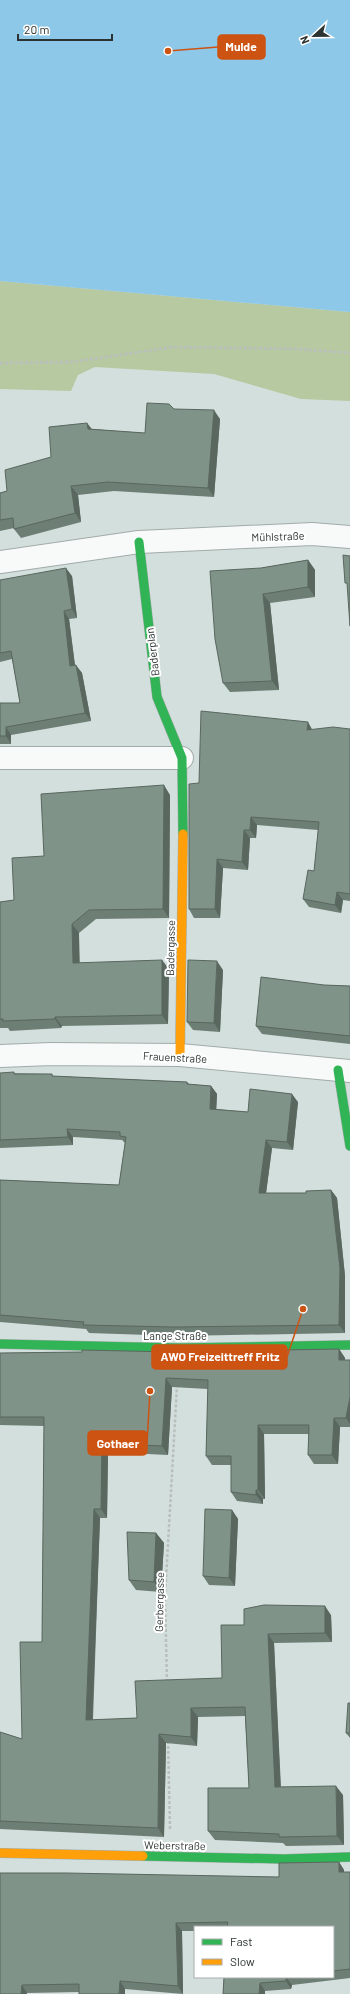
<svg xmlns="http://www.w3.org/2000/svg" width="350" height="1994" font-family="Barlow,sans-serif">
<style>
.green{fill:#b6c9a1}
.water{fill:#8dc8e8}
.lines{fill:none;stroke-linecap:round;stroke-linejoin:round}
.street-casing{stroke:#a2aba9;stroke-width:24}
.fast-casing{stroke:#a2aba9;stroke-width:10}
.slow-casing{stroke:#a2aba9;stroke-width:10}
.path{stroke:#babfbe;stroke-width:2.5;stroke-dasharray:3 2;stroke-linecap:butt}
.street{stroke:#f8fafa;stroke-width:22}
.fast{stroke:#30b455;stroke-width:9}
.slow{stroke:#ff9f0a;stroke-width:9}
.wall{fill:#6d7e75}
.shaded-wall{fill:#59675f}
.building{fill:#7f9388;stroke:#59675f}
.labels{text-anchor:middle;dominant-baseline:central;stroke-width:4;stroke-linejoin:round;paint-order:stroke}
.street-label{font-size:11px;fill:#2a3331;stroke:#fff}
.leader{fill:none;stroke:#cc5312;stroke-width:1.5}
.callout-dot{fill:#cc5312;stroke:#fff;stroke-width:1.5}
.callout{fill:#cc5312;stroke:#cc5312;stroke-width:1.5}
.callout-label{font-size:12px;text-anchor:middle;font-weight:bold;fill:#fff}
</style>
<rect width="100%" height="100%" fill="#d2dfdc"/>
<path class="green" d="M 0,281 L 350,312 L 350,401 L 301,399 L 214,374 L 95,367 L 78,375 L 71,391 L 0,389 Z"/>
<path class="water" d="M 0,0 L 350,0 L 350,312 L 0,281 Z"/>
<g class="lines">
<defs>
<path id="street" d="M 0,562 L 139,542 L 312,534 L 350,537
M 0,758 L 182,758
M 0,1056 L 51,1054 L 180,1055 L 350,1071"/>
<path id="fast" d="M 139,542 L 157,697 L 182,758 L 183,834
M 338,1070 L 350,1146
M 0,1344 L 179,1348 L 350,1345
M 143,1856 L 284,1859 L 350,1857"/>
<path id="slow" d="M 180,1055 L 183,834
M 0,1853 L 143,1856"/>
</defs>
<use href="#street" class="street-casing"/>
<use href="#fast" class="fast-casing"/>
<use href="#slow" class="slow-casing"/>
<path class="path" d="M 0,363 L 72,362 L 173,347 L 300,349 L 350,353
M 167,1682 L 165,1597 L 177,1386
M 168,1741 L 170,1830"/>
<use href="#street" class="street"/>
<use href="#fast" class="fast"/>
<use href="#slow" class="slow"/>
</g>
<path class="wall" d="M 174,409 L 220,419 L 214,497 L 114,491 L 78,495 L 81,522 L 21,538 L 14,529 L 14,528 L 0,531 L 0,493 L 7,491 L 51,457 L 87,423 L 92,429 L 145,433 Z
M 308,560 L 315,570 L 315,597 L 270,603 L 279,690 L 230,692 L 223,683 L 261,568 Z
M 72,576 L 77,618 L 69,619 L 75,665 L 82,673 L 91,721 L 11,735 L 11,744 L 0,744 L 0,703 L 20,703 L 12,659 L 0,662 L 0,580 Z
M 350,729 L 350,901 L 343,900 L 341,913 L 309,907 L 303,899 L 314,871 L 318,830 L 257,825 L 256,838 L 250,838 L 248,870 L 223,868 L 220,918 L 194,918 L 189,909 L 199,783 L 312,730 Z
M 170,795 L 169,918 L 96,919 L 79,933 L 79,963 L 169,969 L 168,1024 L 62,1026 L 61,1028 L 10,1031 L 8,1028 L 0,1028 L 0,902 L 14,900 L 44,856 Z
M 223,970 L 220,1032 L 193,1030 L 187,1022 Z
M 324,985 L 350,986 L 350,1044 L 262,1034 L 256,1026 Z
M 0,1073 L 52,1074 L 53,1076 L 187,1082 L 189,1084 L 211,1086 L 217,1094 L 216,1109 L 248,1112 L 298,1102 L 293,1150 L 272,1148 L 266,1193 L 306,1193 L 331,1190 L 337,1198 L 345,1276 L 345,1333 L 179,1336 L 89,1333 L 86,1329 L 0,1322 L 0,1180 L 119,1185 L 125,1143 L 122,1140 L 73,1137 L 73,1145 L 0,1148 Z
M 339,1349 L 345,1358 L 345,1360 L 350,1360 L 350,1427 L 340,1427 L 338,1464 L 314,1464 L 308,1455 L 309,1434 L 264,1434 L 265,1499 L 263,1499 L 263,1504 L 237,1501 L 231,1492 L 231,1465 L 212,1465 L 206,1456 L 208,1389 L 172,1387 L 168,1455 L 108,1452 L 107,1518 L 100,1518 L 93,1720 L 137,1718 L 222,1678 L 244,1625 L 331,1615 L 332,1642 L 274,1643 L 281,1787 L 343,1795 L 344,1845 L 286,1846 L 283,1843 L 215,1840 L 208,1831 L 249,1788 L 245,1716 L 198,1717 L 197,1746 L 166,1743 L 164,1837 L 0,1829 L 0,1732 L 22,1739 L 42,1642 L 44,1426 L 0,1425 L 0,1353 L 173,1352 Z
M 232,1510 L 238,1519 L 235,1586 L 209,1585 L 203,1576 Z
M 156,1533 L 164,1543 L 161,1592 L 136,1590 L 129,1580 Z
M 350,1703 L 350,1738 L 346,1733 Z
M 339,1862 L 344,1870 L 344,1872 L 350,1872 L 350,1978 L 292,1985 L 291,1989 L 265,1991 L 265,1994 L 223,1994 L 224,1977 L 333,1977 L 333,1927 L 195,1927 L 195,1931 L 182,1931 L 183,1994 L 125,1989 L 79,1992 L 27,1993 L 27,1994 L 0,1994 L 279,1877 Z"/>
<path class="shaded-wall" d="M 214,410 L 220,419 L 214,497 L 208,488 Z
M 87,423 L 93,432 L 88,429 Z
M 71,486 L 78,495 L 81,522 L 75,513 Z
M 308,560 L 315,570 L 315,597 L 308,587 Z
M 66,568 L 72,576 L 77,618 L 72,609 Z
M 263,594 L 270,603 L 279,690 L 272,681 Z
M 64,611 L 69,619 L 76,674 L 70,666 Z
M 76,665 L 82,673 L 91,721 L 85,713 Z
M 308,722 L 313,731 L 307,730 Z
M 6,727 L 11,735 L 11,744 L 6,736 Z
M 164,785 L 170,795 L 169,918 L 163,909 Z
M 251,817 L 257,825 L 256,838 L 250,830 Z
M 244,830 L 250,838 L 248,870 L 242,862 Z
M 217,859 L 223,868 L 220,918 L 215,909 Z
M 337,892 L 343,900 L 341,913 L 335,905 Z
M 72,924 L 79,933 L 80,972 L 73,963 Z
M 162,960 L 169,969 L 168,1024 L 162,1015 Z
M 217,961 L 223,970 L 220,1032 L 214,1023 Z
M 55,1017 L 62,1026 L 61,1028 L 55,1019 Z
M 211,1086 L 217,1094 L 216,1117 L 210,1109 Z
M 292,1094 L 298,1102 L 293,1150 L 287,1142 Z
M 67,1129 L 73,1137 L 73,1145 L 68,1137 Z
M 266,1140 L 272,1148 L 265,1201 L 259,1193 Z
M 331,1190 L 337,1198 L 345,1276 L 345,1333 L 339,1325 Z
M 339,1349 L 345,1358 L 345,1369 L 339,1360 Z
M 166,1378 L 172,1387 L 168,1455 L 162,1446 Z
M 350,1397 L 350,1424 L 346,1418 Z
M 334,1418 L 340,1427 L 338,1464 L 332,1455 Z
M 258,1425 L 264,1434 L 265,1499 L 258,1490 Z
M 102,1443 L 108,1452 L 107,1518 L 101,1509 Z
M 256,1490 L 263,1499 L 263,1504 L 256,1495 Z
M 94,1509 L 100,1518 L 92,1729 L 86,1720 Z
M 232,1510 L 238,1519 L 235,1586 L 229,1578 Z
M 156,1533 L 164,1543 L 161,1592 L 154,1582 Z
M 325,1606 L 331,1615 L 332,1642 L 325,1633 Z
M 268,1634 L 274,1643 L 281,1796 L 275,1787 Z
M 191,1708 L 198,1717 L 197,1746 L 191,1737 Z
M 159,1734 L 166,1743 L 164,1837 L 158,1828 Z
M 336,1786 L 343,1795 L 344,1845 L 337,1836 Z
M 339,1862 L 344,1870 L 344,1880 L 339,1872 Z
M 176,1923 L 182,1931 L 183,1994 L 178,1986 Z
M 286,1977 L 292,1985 L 291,1989 L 286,1981 Z
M 120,1981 L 125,1989 L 125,1994 L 119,1994 Z
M 260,1983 L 265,1991 L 265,1994 L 259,1994 Z
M 22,1985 L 27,1993 L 27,1994 L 21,1994 Z"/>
<path class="building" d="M 147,403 L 169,404 L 174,409 L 214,410 L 208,488 L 108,482 L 71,486 L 75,513 L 14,529 L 13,518 L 0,520 L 0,493 L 7,491 L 5,470 L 51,457 L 49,427 L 87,423 L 88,429 L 145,433 Z
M 343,555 L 350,556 L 350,626 L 347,583 L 345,583 Z
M 308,560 L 308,587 L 263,594 L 272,681 L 223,683 L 215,639 L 210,571 L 261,568 Z
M 66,568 L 72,609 L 64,611 L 70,666 L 76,665 L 85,713 L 6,727 L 6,736 L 0,736 L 0,703 L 20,703 L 11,651 L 0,653 L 0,580 Z
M 201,711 L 308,722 L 307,730 L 333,727 L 350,729 L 350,894 L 337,892 L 335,905 L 303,899 L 308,870 L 314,871 L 319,822 L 251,817 L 250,830 L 244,830 L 242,862 L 217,859 L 215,909 L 189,909 L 189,784 L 199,783 Z
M 164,785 L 163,909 L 89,910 L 72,924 L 73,963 L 162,960 L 162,1015 L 55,1017 L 55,1019 L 3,1021 L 3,1019 L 0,1019 L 0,902 L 14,900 L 12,858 L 44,856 L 41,794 Z
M 188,960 L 217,961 L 214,1023 L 187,1022 Z
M 261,977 L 324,985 L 350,986 L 350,1036 L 256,1026 Z
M 14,1072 L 14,1074 L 52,1074 L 52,1076 L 187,1082 L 187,1084 L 211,1086 L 210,1109 L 248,1112 L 250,1089 L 292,1094 L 287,1142 L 266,1140 L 259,1193 L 306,1193 L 306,1191 L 331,1190 L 340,1268 L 339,1325 L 173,1327 L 83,1325 L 84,1322 L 0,1315 L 0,1180 L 119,1185 L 126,1137 L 120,1136 L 120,1132 L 67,1129 L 68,1137 L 0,1140 L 0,1073 Z
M 339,1349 L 339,1360 L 350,1360 L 350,1397 L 346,1418 L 334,1418 L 332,1455 L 308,1455 L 309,1425 L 258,1425 L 258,1490 L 256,1490 L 256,1495 L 231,1492 L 231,1456 L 206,1456 L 208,1380 L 166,1378 L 162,1446 L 102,1443 L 101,1509 L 94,1509 L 86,1720 L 137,1718 L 135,1681 L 222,1678 L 221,1625 L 244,1625 L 244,1609 L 264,1605 L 325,1606 L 325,1633 L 268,1634 L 275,1787 L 336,1786 L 337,1836 L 279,1837 L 279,1834 L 208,1831 L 208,1788 L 249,1788 L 245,1707 L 191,1708 L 191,1737 L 159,1734 L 158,1828 L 0,1821 L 0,1732 L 22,1739 L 20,1642 L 42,1642 L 44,1417 L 0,1417 L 0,1353 L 82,1352 L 82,1350 L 173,1352 Z
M 205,1509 L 232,1510 L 229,1578 L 203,1576 Z
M 127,1532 L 156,1533 L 154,1582 L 129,1580 Z
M 348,1703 L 350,1703 L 350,1733 L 346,1733 Z
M 339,1862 L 339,1872 L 350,1872 L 350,1969 L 333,1971 L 333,1927 L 227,1927 L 228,1922 L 176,1923 L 178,1986 L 120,1981 L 119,1994 L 79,1994 L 79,1984 L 22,1985 L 21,1994 L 0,1994 L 0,1873 L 66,1873 L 279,1877 L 279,1863 Z
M 224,1977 L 286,1977 L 286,1981 L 260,1983 L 259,1994 L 223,1994 Z"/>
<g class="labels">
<g class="street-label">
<text transform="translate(278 536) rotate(-2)">Mühlstraße</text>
<text transform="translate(152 652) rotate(-97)">Baderplan</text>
<text transform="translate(170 948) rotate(-89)">Badergasse</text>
<text transform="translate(175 1057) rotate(3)">Frauenstraße</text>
<text x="175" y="1335">Lange Straße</text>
<text transform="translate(159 1602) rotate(-89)">Gerbergasse</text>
<text transform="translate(175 1845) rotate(1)">Weberstraße</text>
</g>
</g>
<path class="leader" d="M168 51L218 47M303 1309L287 1357M150 1391L147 1443"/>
<g class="callout-dot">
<circle cx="168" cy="51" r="4"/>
<circle cx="303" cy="1309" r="4"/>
<circle cx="150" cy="1391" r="4"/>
</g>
<g class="callout">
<rect x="218" y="35" width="47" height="24" rx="4"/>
<rect x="152" y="1345" width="135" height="24" rx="4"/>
<rect x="88" y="1431" width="59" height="24" rx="4"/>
</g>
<g class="callout-label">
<text x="241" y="51">Mulde</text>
<text x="220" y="1361">AWO Freizeittreff Fritz</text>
<text x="118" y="1448">Gothaer</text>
</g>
<rect x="194" y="1926" width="140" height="52" fill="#ffffff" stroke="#aaadad"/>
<rect x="202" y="1939" width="20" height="6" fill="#30b455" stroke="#aaadad"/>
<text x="230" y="1946" font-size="12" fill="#2a3331">Fast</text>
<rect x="202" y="1959" width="20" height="6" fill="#ff9f0a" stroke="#aaadad"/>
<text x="230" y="1966" font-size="12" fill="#2a3331">Slow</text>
<g transform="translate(314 36) rotate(248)" stroke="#ffffff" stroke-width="3" paint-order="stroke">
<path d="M0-3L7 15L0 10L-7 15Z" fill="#2a3331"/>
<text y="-6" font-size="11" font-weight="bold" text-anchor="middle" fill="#2a3331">N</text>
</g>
<path d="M18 34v6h94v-6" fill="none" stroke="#2a3331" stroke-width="2"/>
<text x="24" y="34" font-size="12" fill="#2a3331" stroke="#ffffff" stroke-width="3" paint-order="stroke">20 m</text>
</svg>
